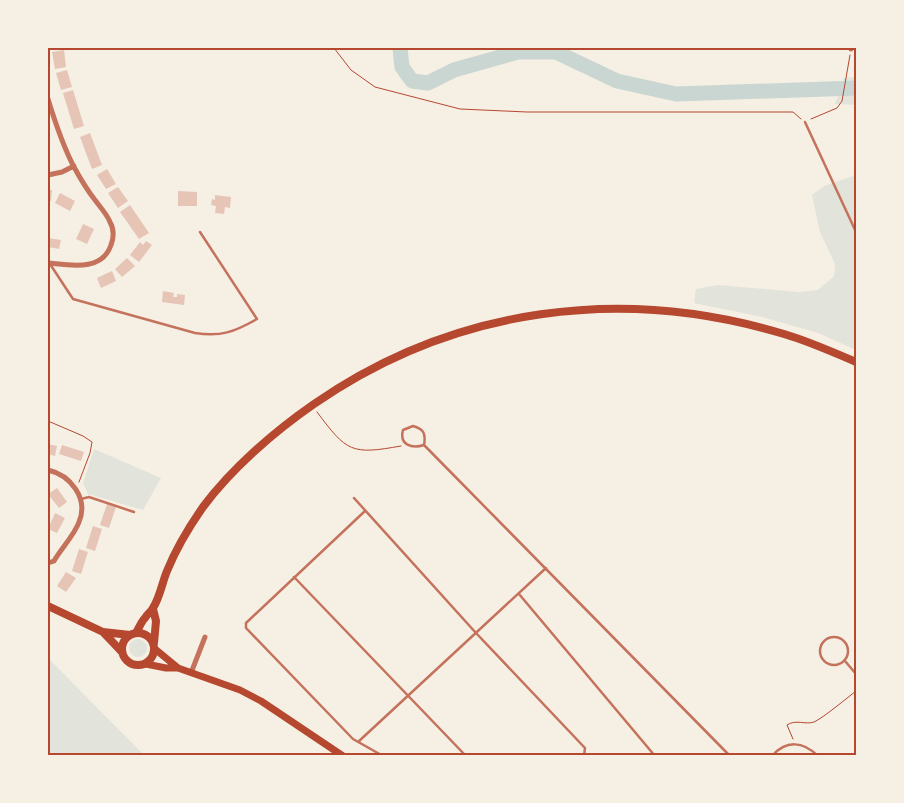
<svg xmlns="http://www.w3.org/2000/svg" width="904" height="803" font-family="'Public Sans',sans-serif">
<style>
.green{fill:#e2e4dc}
.lines{fill:none;stroke-linecap:round;stroke-linejoin:round}
.river{stroke:#c9d6d2;stroke-width:15}
.building{fill:#e6c5b7}
.path{stroke:#b5482f;stroke-width:1}
.service{stroke:#c5725c;stroke-width:2.5}
.minor{stroke:#c5725c;stroke-width:5}
.secondary{stroke:#b5482f;stroke-width:7}
.primary{stroke:#b5482f;stroke-width:8}
.neatline{fill:none;stroke:#b5482f;stroke-width:2}
</style>
<rect width="100%" height="100%" fill="#f6efe4"/>
<path class="green" d="M 856,77 L 856,105 L 835,104 L 844,78 Z
M 856,175 L 856,350 L 818,333 L 762,317 L 694,303 L 696,289 L 718,285 L 799,292 L 818,290 L 834,276 L 835,264 L 820,232 L 812,195 L 824,186 Z
M 94,449 L 161,478 L 143,510 L 88,494 L 83,483 Z
M129 648a9 9 0 1 1 18 0a9 9 0 1 1-18 0Z
M 48,658 L 144,755 L 48,755 Z"/>
<g class="lines">
<path class="river" d="M 400,48 L 402,67 L 412,81 L 428,83 L 454,70 L 518,52 L 556,52 L 617,81 L 676,94 L 856,88"/>
</g>
<path class="building" d="M 64,50 L 66,67 L 55,69 L 52,52 Z
M 67,70 L 72,87 L 61,90 L 56,73 Z
M 73,90 L 84,126 L 74,129 L 63,93 Z
M 90,133 L 102,165 L 92,169 L 80,137 Z
M 107,169 L 116,184 L 106,189 L 97,175 Z
M 118,187 L 128,201 L 118,208 L 108,193 Z
M 48,190 L 52,190 L 51,201 L 48,201 Z
M 178,191 L 197,192 L 197,206 L 178,206 Z
M 60,193 L 75,201 L 70,211 L 55,203 Z
M 215,195 L 231,197 L 230,208 L 225,207 L 224,214 L 215,213 L 216,206 L 211,205 L 212,199 L 215,200 Z
M 130,205 L 149,233 L 139,239 L 120,212 Z
M 83,224 L 94,229 L 87,244 L 76,239 Z
M 48,238 L 61,240 L 59,249 L 48,247 Z
M 146,241 L 152,245 L 139,262 L 130,255 L 140,242 L 143,245 Z
M 127,258 L 135,266 L 122,277 L 115,269 Z
M 112,271 L 116,281 L 101,288 L 97,278 Z
M 163,291 L 174,293 L 173,297 L 177,297 L 177,294 L 185,295 L 184,305 L 162,302 Z
M 48,444 L 57,446 L 55,456 L 48,454 Z
M 62,445 L 84,452 L 81,461 L 59,454 Z
M 57,488 L 67,502 L 59,508 L 48,494 Z
M 107,504 L 116,507 L 109,528 L 100,525 Z
M 55,513 L 65,518 L 57,533 L 48,529 Z
M 93,526 L 102,529 L 95,551 L 86,548 Z
M 79,549 L 88,552 L 81,574 L 72,571 Z
M 66,572 L 76,578 L 66,592 L 57,586 Z"/>
<g class="lines">
<path class="path" d="M 334,48 L 351,70 L 375,87 L 460,109 L 527,112 L 793,112 L 801,119
M 811,119 L 837,108 L 842,101 L 850,55
M 317,412 C 347,452 351,455 401,446
M 48,421 L 83,436 L 92,442 L 90,453 L 79,482
M 793,739 L 787,725 C 796,719 805,725 814,722 C 823,718 847,698 856,691"/>
<path class="service" d="M 805,122 L 856,232
M 50,264 L 73,299 L 195,333 C 221,337 234,332 257,319 L 200,232
M 413,426 C 424,429 426,434 424,445 C 412,449 399,445 403,430 Z
M 424,445 L 730,756
M 354,498 L 476,633 L 585,748 L 584,756
M 81,499 L 89,497 L 134,512
M 365,511 L 246,623 L 246,628 L 353,739 L 383,756
M 294,577 L 466,756
M 519,594 L 655,756
M820 651a14 14 0 1 1 28 0a14 14 0 1 1-28 0Z
M 845,661 L 856,674
M 358,742 L 546,568
M 772,756 C 786,740 803,741 818,756"/>
<path class="minor" d="M 851,49 L 851,48
M 48,99 C 55,122 63,146 74,167 C 80,178 87,190 95,200 C 100,207 107,214 110,222 C 114,229 114,237 111,245 C 102,272 70,265 48,263
M 48,175 L 62,172 L 74,166
M 48,470 C 70,475 89,498 79,522 C 75,534 61,549 54,561 L 48,563
M 191,673 L 205,637"/>
<path class="secondary" d="M 155,649 L 178,668
M 146,664 L 166,668 L 178,668 L 240,690 L 261,701 L 343,756"/>
<path class="primary" d="M 48,606 L 103,632 L 130,635
M 153,609 L 156,621 L 154,643
M 103,632 L 122,652
M122 649a16 16 0 1 1 32 0a16 16 0 1 1-32 0Z
M 136,633 C 139,628 141,622 145,618 C 147,614 151,612 153,608 C 160,597 162,583 167,571 C 176,549 189,527 203,507 C 232,468 275,431 314,404 C 454,307 622,285 784,334 C 808,341 833,352 856,362"/>
</g>
<rect width="904" height="803" fill="none" stroke="#f6efe4" stroke-width="98"/>
<rect x="49" y="49" width="806" height="705" class="neatline"/>
</svg>
